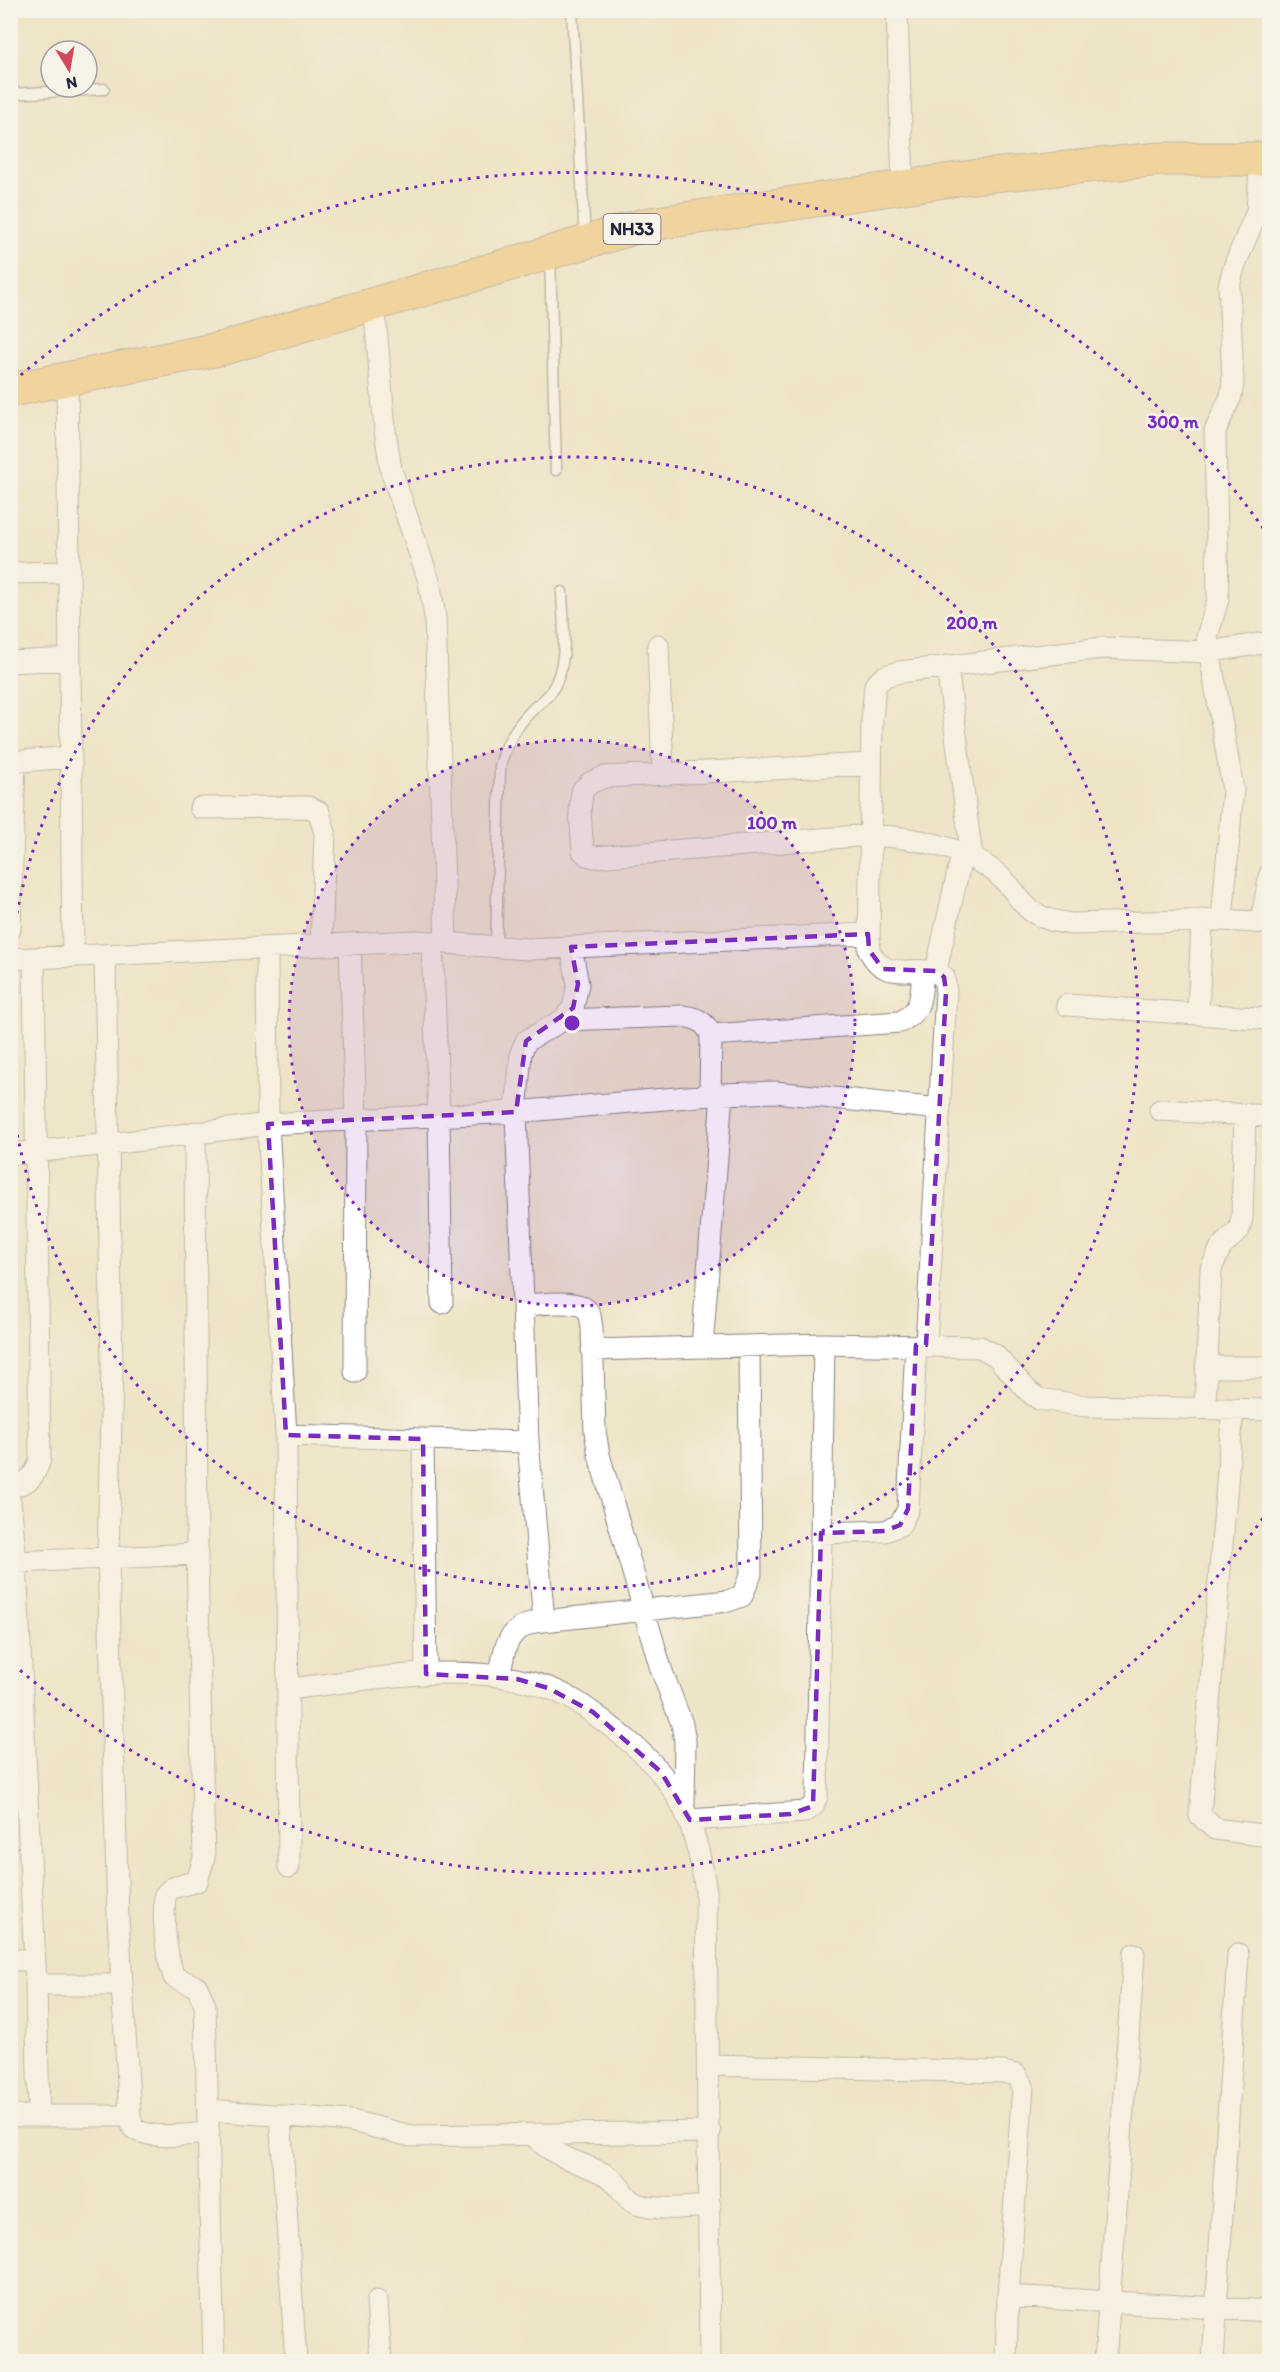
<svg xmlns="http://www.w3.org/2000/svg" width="1280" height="2372" font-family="Itim,sans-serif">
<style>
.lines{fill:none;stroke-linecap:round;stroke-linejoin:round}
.lane-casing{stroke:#888380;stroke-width:13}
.street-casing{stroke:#888380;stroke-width:23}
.highway-casing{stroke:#888380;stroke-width:35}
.lane{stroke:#fff;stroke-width:10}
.street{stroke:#fff;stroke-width:21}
.highway{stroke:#f4c26a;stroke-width:33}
.marked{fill:none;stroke:#7b2cbf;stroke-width:4.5;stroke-dasharray:12 8;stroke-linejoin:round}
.ring{fill:none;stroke:#7b2cbf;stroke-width:3;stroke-dasharray:3 6}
.labels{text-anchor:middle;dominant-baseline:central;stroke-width:5;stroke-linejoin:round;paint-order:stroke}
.shield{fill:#f7f3e8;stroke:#62616f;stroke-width:1.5}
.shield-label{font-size:18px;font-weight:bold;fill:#22223b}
.centre{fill:#7b2cbf;stroke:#f7f3e8;stroke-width:3}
.ring-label{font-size:18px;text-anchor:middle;font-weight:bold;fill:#7b2cbf;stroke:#f7f3e8;stroke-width:5;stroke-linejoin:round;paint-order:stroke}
</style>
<rect width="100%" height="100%" fill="#f7f3e8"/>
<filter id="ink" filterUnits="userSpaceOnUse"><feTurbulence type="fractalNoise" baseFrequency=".0167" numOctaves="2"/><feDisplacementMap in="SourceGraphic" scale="12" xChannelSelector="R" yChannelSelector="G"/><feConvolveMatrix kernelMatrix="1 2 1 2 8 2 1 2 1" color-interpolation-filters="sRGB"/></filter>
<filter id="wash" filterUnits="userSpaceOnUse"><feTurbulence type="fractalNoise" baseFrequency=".008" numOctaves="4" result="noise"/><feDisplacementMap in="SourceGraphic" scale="24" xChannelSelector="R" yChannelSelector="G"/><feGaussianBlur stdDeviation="1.35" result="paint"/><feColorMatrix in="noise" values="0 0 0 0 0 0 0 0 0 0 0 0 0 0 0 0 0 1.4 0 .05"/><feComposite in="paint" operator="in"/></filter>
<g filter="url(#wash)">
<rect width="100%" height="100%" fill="#eee4c6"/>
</g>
<g filter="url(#ink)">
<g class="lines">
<defs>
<path id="lane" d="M 572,10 L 585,239
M 10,94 L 104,89
M 550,256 L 556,470
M 496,948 L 500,767 C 506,742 516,726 534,708 C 540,703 547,698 551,692 C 570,663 563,625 562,592"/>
<path id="street" d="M 897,10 L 903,187
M 374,304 L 385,430 L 391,470 L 429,581 L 435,617 L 446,943
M 67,379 L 73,956
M 10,573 L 69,572
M 658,645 L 663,774
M 10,662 L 70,659
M 947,666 L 972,858
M 10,762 L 71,757
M 871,764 L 604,777 L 590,783 L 582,791 L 580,812 L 583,851 L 587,855 L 595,857 L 870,835 C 909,837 955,845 988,867 C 1027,893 1013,917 1072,924 L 1222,920 L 1270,923
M 200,808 L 308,807 L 319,812 L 325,833 L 321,945
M 1222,920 L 1233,789 L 1207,637 L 1218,599 L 1215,431 L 1231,396 L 1233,382 L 1229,286 L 1234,267 L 1257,211 L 1261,159
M 1261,922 L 1270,874
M 10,930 L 15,761
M 432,943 L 439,1116 L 442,1303
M 350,944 L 356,1119 L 355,1372
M 267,948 L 268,1124 L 286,1435 L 289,1867
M 105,955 L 112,1368 L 108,1558 L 118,1917 L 130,2116 L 133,2128 C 153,2141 185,2134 209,2133
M 10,959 L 418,941 L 528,949 L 868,934
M 936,971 L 962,854
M 1067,1005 L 1270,1019
M 1198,1014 L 1202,920
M 563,1020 L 682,1016 C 697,1018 705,1021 711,1035 L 710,1095
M 711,1035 L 900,1022 C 924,1010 920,995 923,971
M 1160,1110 L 1270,1116
M 195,1132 L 197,1554 L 204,1858 L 197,1881 L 172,1888 L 165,1895 C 163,1921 165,1953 174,1977 L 197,1987 L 205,2005 L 214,2362
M 10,1154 L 110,1144 L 268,1124 L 516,1112 L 722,1094 L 775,1092 L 940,1109
M 523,1305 C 538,1305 581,1297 589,1313 C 591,1317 591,1323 592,1328 L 595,1431 L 599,1455 L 661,1669 L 682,1724 L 685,1741 L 684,1804
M 926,1345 L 946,992 L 944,977 C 918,959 887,988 869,950 L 872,720 L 875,685 L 885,676 L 900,672 L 1102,648 L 1208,652 L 1270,642
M 702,1347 L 722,1094
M 592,1350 L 824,1344 L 980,1347 L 995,1355 L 1029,1392 L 1039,1399 L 1086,1406 L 1270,1410
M 1206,1367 L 1270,1367
M 1205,1408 L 1211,1269 L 1221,1247 L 1239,1230 L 1242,1218 L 1245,1114
M 1233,1409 L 1200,1815 L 1215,1829 L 1270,1836
M 286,1435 L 528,1442
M 423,1439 L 426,1674
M 10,1487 C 29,1483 34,1478 40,1460 L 34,958
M 10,1501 L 16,1562 L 36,1985 L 39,2116
M 821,1533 L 885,1531 L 900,1525 L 908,1509 L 916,1345
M 16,1562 L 197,1554
M 544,1621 L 528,1442 L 516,1112 L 521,1053 L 526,1041 L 563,1020 L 573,1008 L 578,984 L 571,947
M 499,1676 C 506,1648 503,1633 534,1622 L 728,1601 L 742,1596 L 751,1574 L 749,1346
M 288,1689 C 372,1680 464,1659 546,1687 C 573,1696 597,1716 619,1733 C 678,1780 695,1818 706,1891 L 710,2362
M 690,1820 L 805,1812 L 813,1806 L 817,1796 L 824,1344
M 10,1960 L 34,1960
M 36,1985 L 122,1985
M 709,2065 L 1003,2072 L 1016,2075 L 1023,2086 L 1008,2296 L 1270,2311
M 209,2110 L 351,2121 L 411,2136 L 710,2132
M 280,2115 L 296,2362
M 10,2116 L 130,2116
M 533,2135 C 559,2161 576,2159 606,2175 C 621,2182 623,2201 640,2205 C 661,2211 687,2207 710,2206
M 377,2301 L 381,2362
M 1006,2362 L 1008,2296
M 1105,2362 L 1134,1954
M 1213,2362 L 1238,1954"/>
<path id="highway" d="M 10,390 L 224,348 L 644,225 L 972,177 L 1160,159 L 1270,159"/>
</defs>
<use href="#lane" class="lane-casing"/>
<use href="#street" class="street-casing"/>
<use href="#highway" class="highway-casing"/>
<use href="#lane" class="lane"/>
<use href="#street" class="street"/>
<use href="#highway" class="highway"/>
</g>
</g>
<path d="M0 0H1280V2372H0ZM 868,934 L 869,950 L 883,969 L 936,971 L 944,977 L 946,992 L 926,1345 L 916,1345 L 908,1509 L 900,1525 L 885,1531 L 821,1533 L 813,1806 L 790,1814 L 690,1820 L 661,1772 L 593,1712 L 548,1688 L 517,1679 L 426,1674 L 423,1439 L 286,1435 L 268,1124 L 516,1112 L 526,1041 L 573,1008 L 578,984 L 571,947 Z" fill="#eee4c6" fill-opacity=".55" fill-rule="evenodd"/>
<path class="marked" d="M 868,934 L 869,950 L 883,969 L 936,971 L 944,977 L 946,992 L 926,1345 L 916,1345 L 908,1509 L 900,1525 L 885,1531 L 821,1533 L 813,1806 L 790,1814 L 690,1820 L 661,1772 L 593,1712 L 548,1688 L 517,1679 L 426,1674 L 423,1439 L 286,1435 L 268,1124 L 516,1112 L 526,1041 L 573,1008 L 578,984 L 571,947 Z"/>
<circle cx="572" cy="1023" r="283" fill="#7b2cbf" fill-opacity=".12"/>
<g class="ring">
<circle cx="572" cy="1023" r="283"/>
<path d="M11 949A566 566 0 1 1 11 1097"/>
<path d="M1268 1511A850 850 0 0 1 14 1665M14 381A850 850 0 0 1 1268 535"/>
</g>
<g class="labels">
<rect class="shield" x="603.5" y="214" width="57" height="30" rx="4.5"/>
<g class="shield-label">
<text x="632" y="229">NH33</text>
</g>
</g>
<circle cx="572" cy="1023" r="9" class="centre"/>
<g class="ring-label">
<text x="1173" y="428">300 m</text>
<text x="972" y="629">200 m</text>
<text x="772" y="829">100 m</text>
</g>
<rect width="1280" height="2372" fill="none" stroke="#f7f3e8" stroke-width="36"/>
<g transform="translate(69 69) rotate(169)"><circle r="28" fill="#f7f3e8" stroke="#a29fa3" stroke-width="1.5"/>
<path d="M0-4.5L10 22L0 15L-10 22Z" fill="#d1495b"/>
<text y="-9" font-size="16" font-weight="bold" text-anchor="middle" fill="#22223b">N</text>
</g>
</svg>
